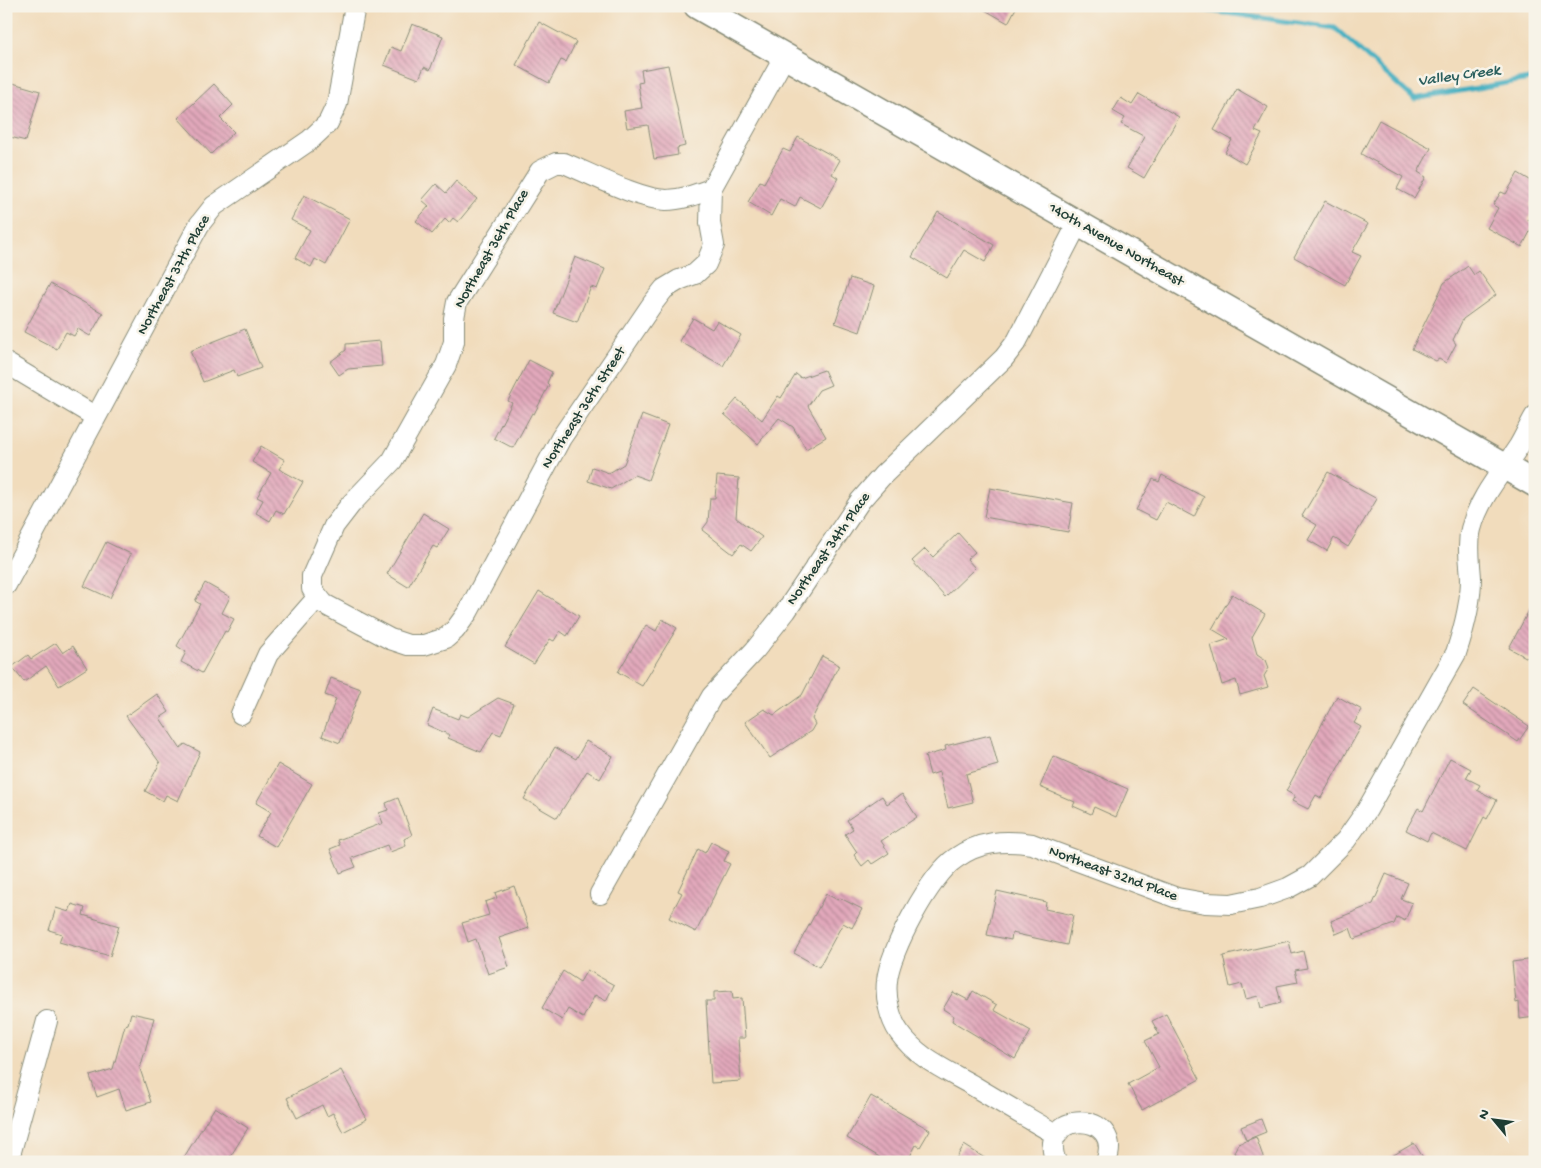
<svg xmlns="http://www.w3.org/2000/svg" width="1541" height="1168" font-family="'Gochi Hand',sans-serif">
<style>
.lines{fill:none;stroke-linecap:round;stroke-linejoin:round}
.stream{stroke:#42aec0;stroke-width:5}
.building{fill:url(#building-back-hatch)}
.minor-casing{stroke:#888c78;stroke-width:22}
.tertiary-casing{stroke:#888c78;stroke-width:28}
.minor{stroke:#fff;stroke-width:20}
.tertiary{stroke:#fff;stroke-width:25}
.labels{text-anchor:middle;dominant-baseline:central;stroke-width:5;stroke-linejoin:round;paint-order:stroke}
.street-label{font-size:15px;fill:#1f3d34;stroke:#f7f3e8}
.water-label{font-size:16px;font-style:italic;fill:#2a5f5e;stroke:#f7f3e8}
</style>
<defs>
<pattern id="building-back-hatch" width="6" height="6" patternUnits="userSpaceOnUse" patternTransform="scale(1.25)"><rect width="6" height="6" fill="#e2a8bb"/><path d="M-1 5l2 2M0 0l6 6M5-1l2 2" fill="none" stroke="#b78a99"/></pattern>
</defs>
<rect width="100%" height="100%" fill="#f7f3e8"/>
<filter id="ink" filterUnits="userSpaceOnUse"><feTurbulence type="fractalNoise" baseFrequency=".02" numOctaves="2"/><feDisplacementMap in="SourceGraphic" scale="10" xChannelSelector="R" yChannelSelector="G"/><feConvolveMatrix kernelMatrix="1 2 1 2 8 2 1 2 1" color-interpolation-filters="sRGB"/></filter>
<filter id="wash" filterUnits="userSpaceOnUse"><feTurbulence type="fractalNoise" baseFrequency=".0096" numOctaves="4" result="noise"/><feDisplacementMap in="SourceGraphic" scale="20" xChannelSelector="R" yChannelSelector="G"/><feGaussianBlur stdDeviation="1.12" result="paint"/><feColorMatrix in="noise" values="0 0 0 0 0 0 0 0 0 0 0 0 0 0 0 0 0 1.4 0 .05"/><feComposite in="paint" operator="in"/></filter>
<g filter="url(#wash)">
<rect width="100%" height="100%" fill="#f1dcbc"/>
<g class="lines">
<path class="stream" d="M 1104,6 L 1108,8 L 1121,6
M 1174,6 L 1335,28 L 1414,99 L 1535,78"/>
</g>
<g id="blocks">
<path class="building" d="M 978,6 L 1017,6 L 1008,23 Z
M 539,22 L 576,42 L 566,62 L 561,60 L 549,83 L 516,65 Z
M 412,24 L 443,36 L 430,70 L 424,67 L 419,79 L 384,65 L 391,47 L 401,51 Z
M 668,65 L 685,146 L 677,148 L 678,155 L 654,159 L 648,125 L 627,128 L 624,111 L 642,108 L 638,83 L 643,82 L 641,70 Z
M 6,81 L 40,91 L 26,141 L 6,136 Z
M 214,84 L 233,105 L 220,118 L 234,132 L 211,154 L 178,118 Z
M 1237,89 L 1268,107 L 1255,131 L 1262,134 L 1245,164 L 1225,152 L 1232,140 L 1214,130 Z
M 1139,94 L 1179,117 L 1144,178 L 1127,168 L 1145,137 L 1121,124 L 1125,118 L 1113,111 L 1121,98 L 1132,105 Z
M 1379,120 L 1431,148 L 1418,172 L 1426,177 L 1414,198 L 1397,189 L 1403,177 L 1361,154 Z
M 798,137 L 840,160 L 832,174 L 838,178 L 821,208 L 800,197 L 795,207 L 780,199 L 771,216 L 748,202 L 760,181 L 764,183 L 783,149 L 790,152 Z
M 1518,173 L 1535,183 L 1535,202 L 1530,203 L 1532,212 L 1528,220 L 1534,224 L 1522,247 L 1487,228 L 1498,208 L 1493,205 L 1501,192 L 1506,194 Z
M 456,181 L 477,199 L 458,222 L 453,218 L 449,223 L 445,219 L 432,234 L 416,221 L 429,206 L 422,200 L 436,184 L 446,193 Z
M 304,195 L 350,219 L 326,265 L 315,259 L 311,267 L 295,258 L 310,230 L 291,220 Z
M 1325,201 L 1368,224 L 1352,252 L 1361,256 L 1345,285 L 1294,257 Z
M 938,212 L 994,245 L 985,262 L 964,250 L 947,278 L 912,257 Z
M 575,257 L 605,269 L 597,289 L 591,287 L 577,322 L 553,313 Z
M 1468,266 L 1474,275 L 1479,271 L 1496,295 L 1463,319 L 1453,340 L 1456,344 L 1446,363 L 1439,359 L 1436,361 L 1412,349 L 1444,283 Z
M 850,278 L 874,286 L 860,332 L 835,323 Z
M 50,284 L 103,313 L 90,336 L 78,329 L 74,336 L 66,332 L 57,349 L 24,332 Z
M 693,318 L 712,329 L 717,321 L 741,335 L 723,366 L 679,341 Z
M 245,329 L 261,368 L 237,377 L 234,370 L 203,382 L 190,351 Z
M 380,341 L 382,366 L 348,369 L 339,375 L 330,362 L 346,350 L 346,344 Z
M 529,360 L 552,372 L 547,383 L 549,385 L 534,414 L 532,413 L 513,448 L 494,438 L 512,403 L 508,401 Z
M 824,370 L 831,385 L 819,390 L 808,406 L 826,437 L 806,449 L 793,427 L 779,418 L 758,444 L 724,414 L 737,399 L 762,420 L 778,396 L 781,398 L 796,374 L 801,378 Z
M 642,415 L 668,425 L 648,480 L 634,475 L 611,489 L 588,481 L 592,467 L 609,473 L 624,464 Z
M 261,446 L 285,460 L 279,469 L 303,482 L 284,514 L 276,510 L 270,521 L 256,513 L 263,500 L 257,497 L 271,473 L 252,462 Z
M 1328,472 L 1377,499 L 1348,547 L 1334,538 L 1327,551 L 1308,540 L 1317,525 L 1302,516 Z
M 1162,475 L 1204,497 L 1194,517 L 1166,502 L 1156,520 L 1136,510 L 1153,479 L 1159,482 Z
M 717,476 L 739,478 L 736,518 L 762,537 L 751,551 L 741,544 L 733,554 L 702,530 L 708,522 L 710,498 L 715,498 Z
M 990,488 L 1073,503 L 1068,532 L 984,517 Z
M 423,513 L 449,529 L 437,548 L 433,546 L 408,587 L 387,574 Z
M 958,533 L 975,552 L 967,559 L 975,568 L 945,597 L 912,561 L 925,549 L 933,557 Z
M 106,542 L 131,554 L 110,598 L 84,586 Z
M 205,583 L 230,597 L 222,613 L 234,619 L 227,632 L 225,631 L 202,673 L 181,662 L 186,652 L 177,646 L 200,604 L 195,601 Z
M 539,591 L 579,616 L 567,636 L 560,631 L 554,641 L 550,639 L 534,664 L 505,647 Z
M 1232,594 L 1265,614 L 1252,637 L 1257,654 L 1266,660 L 1269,668 L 1264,676 L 1268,687 L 1240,695 L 1236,680 L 1222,685 L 1211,645 L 1229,639 L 1212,629 Z
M 1535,599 L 1535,662 L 1509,648 Z
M 662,619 L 677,628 L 642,686 L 618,672 L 646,625 L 656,631 Z
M 56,643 L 63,653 L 73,646 L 87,668 L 59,686 L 46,666 L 24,682 L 12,667 L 28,655 L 31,659 Z
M 822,656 L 839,665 L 812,719 L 815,724 L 811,731 L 770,758 L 745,722 L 764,709 L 774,715 L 802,695 Z
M 331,678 L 361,689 L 340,743 L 322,736 L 336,699 L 325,695 Z
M 1474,689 L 1529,726 L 1518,742 L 1463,705 Z
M 157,694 L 169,712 L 160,718 L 180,748 L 185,744 L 200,752 L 178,801 L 166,795 L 163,801 L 145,791 L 160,763 L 126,716 Z
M 1337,696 L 1362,710 L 1354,723 L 1361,727 L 1321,798 L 1316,795 L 1308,809 L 1292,801 L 1295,796 L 1286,791 Z
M 498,698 L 514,704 L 501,735 L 493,732 L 481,752 L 448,738 L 450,735 L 427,725 L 433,709 L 458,719 L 460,714 L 468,717 Z
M 990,735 L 998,765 L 966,774 L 973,802 L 948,808 L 939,772 L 930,775 L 925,756 L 946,750 L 945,746 Z
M 586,741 L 613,756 L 600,779 L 587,771 L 557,818 L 524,799 L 555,747 L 576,759 Z
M 1053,756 L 1128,789 L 1116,817 L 1094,807 L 1091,814 L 1073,806 L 1075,802 L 1040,787 Z
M 1450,758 L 1471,769 L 1466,778 L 1480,785 L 1477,790 L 1497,800 L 1487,819 L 1484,817 L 1467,851 L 1431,833 L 1427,841 L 1406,830 L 1418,808 L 1423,811 Z
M 278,764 L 312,784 L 276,847 L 257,836 L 271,812 L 256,803 Z
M 902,794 L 917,817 L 881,841 L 889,853 L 872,864 L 869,860 L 862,866 L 854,855 L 857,852 L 845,834 L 853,829 L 847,820 L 882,796 L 887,804 Z
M 398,798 L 412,835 L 404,839 L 406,846 L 390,852 L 387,845 L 352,858 L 356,867 L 340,873 L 330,849 L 340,845 L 338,840 L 383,823 L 379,813 L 388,810 L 386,803 Z
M 711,842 L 729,851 L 724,861 L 730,864 L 696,932 L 669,918 L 682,893 L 678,891 L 698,849 L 705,853 Z
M 1386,874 L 1408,883 L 1401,899 L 1412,903 L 1405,921 L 1397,917 L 1394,924 L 1354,939 L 1350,928 L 1336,934 L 1331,921 L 1373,904 Z
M 514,886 L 529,928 L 499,938 L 509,967 L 488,974 L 476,939 L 468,942 L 462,923 L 489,915 L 485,902 L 497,898 L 495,893 Z
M 997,891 L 1046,902 L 1045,909 L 1073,915 L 1067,945 L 1012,933 L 1011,940 L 987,935 Z
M 826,894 L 838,900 L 840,898 L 862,909 L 852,928 L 843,923 L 819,967 L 794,953 Z
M 72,904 L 85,908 L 83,915 L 119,926 L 110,956 L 59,942 L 62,934 L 49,930 L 56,908 L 69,912 Z
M 1289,941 L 1292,954 L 1303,951 L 1307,968 L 1295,970 L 1298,982 L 1277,986 L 1281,1003 L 1261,1008 L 1258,996 L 1246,999 L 1242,984 L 1230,987 L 1223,956 Z
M 1535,959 L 1535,1017 L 1520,1019 L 1519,1002 L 1516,1003 L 1512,962 Z
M 587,970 L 614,985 L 606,1001 L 595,995 L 583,1018 L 568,1009 L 562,1020 L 542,1008 L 563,971 L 580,982 Z
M 732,991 L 733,999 L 742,998 L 745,1038 L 738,1038 L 741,1081 L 711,1083 L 706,1001 L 714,1001 L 714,992 Z
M 973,991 L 997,1005 L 994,1010 L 1031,1031 L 1015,1059 L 952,1021 L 954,1016 L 943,1009 L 953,992 L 968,1000 Z
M 131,1013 L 154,1018 L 140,1069 L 151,1102 L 126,1110 L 119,1089 L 97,1097 L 90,1076 L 113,1069 L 125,1025 L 128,1024 Z
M 1166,1014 L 1200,1079 L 1142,1110 L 1128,1084 L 1159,1067 L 1145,1041 L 1159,1034 L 1152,1021 Z
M 341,1070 L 367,1119 L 343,1132 L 333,1113 L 327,1116 L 322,1105 L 297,1118 L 287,1098 Z
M 871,1096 L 930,1130 L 920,1147 L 916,1145 L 907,1162 L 888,1162 L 847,1138 Z
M 215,1107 L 248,1128 L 227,1162 L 181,1162 Z
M 1261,1119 L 1266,1132 L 1246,1140 L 1241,1127 Z
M 1256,1137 L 1265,1162 L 1238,1162 L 1234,1152 L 1238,1144 Z
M 1414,1143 L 1426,1162 L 1382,1162 Z
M 964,1145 L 991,1162 L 954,1162 Z"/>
</g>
</g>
<g filter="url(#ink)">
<use href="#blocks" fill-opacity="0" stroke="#888c78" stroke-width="1"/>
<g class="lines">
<defs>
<path id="minor" d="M 711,189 C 697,194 682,200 666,200 C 638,199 591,174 564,163 L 556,163 L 540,171 L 457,302 L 454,318 L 454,342 L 446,365 L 392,461 L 351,504 L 334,526 L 312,576 L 312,589 L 324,604 L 390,639 L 408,645 L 424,645 L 446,638 L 455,630 L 468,612 L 561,438 L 653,303 L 664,289 L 679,280 L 695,274 L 706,264 L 714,245 L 710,223 L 711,189 L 785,56
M 6,363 L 96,417
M 6,585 L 199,225 L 214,206 L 310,140 L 328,123 L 337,104 L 355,6
M 241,714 L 268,654 L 317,598
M 600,894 L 712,696 L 755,650 L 786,611 L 860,501 L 882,476 L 1004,358 L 1017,341 L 1078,223
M 1057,1135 C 1028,1118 1000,1102 972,1085 C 946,1070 917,1058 899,1032 C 890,1019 885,997 887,981 C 889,952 931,874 956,858 C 980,841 1004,840 1032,844 L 1177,898 L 1205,903 L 1231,904 L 1260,898 L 1288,888 L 1310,876 L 1346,840 L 1367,810 L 1456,653 C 1464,629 1471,604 1471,578 C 1470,562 1467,545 1471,529 C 1479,498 1502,472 1519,446 C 1525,436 1529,426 1535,416
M 8,1162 L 47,1021
M 1056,1162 C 1035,1109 1126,1109 1106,1162"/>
<path id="tertiary" d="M 697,6 L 1535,484"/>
</defs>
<use href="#minor" class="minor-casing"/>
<use href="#tertiary" class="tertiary-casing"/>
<use href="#minor" class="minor"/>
<use href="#tertiary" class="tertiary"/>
</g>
</g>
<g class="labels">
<g class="street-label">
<text transform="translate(1116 245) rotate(30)">140th Avenue Northeast</text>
<text transform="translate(492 249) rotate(-60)">Northeast 36th Place</text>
<text transform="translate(174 275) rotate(-61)">Northeast 37th Place</text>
<text transform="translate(584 408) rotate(-57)">Northeast 36th Street</text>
<text transform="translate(829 549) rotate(-55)">Northeast 34th Place</text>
<text transform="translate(1113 874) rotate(20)">Northeast 32nd Place</text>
</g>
<g class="water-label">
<text transform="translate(1459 77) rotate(-8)">Valley Creek</text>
</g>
</g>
<rect width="1541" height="1168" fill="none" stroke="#f7f3e8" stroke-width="25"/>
<g transform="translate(1494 1120) rotate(299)" stroke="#f7f3e8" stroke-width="4" paint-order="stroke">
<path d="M0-4L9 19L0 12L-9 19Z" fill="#1f3d34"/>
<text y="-8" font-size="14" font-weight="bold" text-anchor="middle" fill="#1f3d34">N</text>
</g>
</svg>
